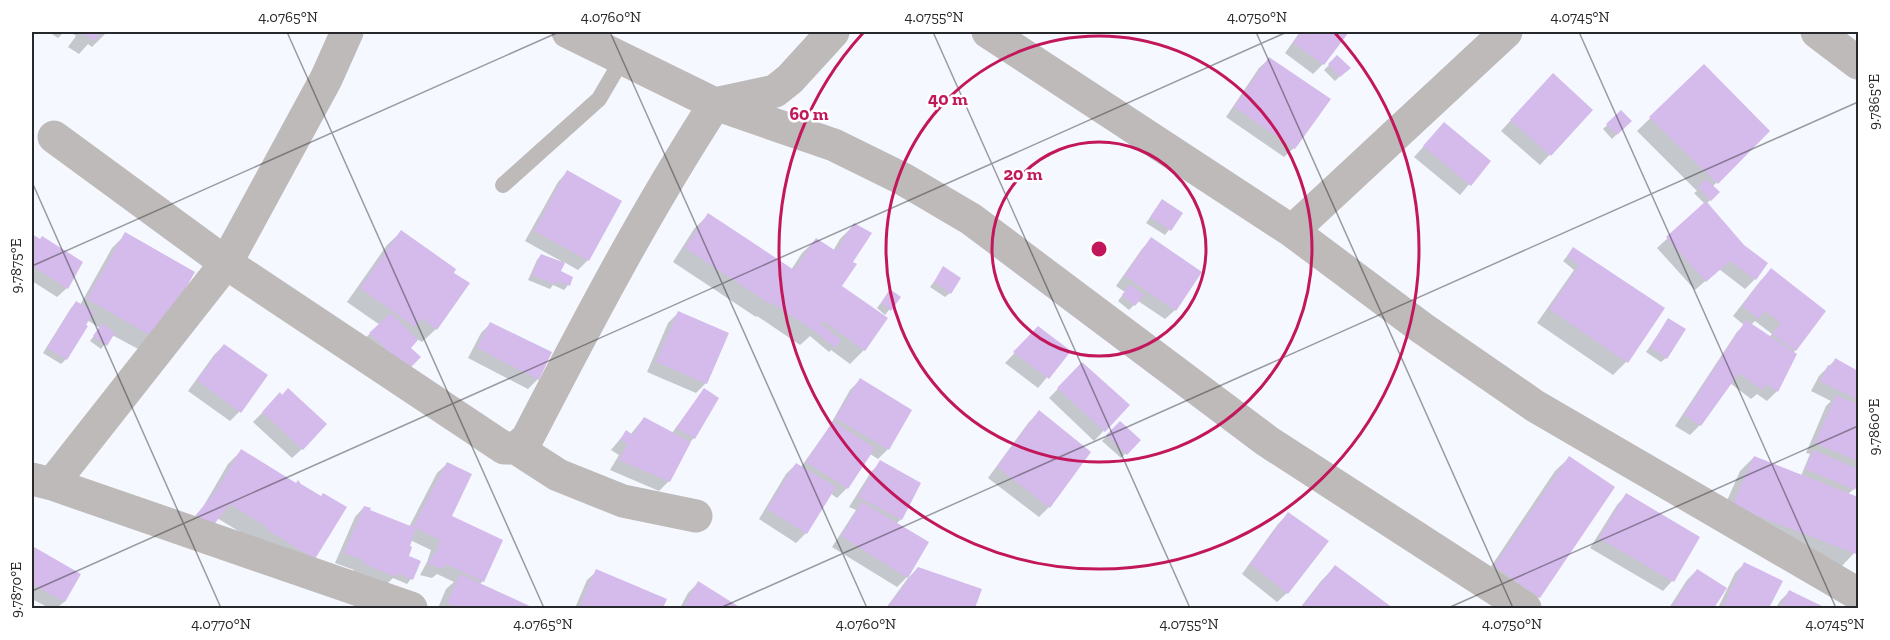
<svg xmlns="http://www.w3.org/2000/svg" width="1890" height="640" font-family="'Zilla Slab',serif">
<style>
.shadow{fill:#0003;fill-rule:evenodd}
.building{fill:#d5baec}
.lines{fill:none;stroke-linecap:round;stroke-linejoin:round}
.service{stroke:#bebab9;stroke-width:16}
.minor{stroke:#bebab9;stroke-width:33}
.ticks{fill:none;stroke:#27282b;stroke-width:1.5;stroke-opacity:0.45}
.ring{fill:none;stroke:#c2185b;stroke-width:3}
.centre{fill:#c2185b;stroke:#fff;stroke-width:3}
.ring-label{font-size:18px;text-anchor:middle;font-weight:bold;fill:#c2185b;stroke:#fff;stroke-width:5;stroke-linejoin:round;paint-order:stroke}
.neatline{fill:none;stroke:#27282b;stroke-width:2}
.ticks-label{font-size:15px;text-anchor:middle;fill:#27282b}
</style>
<rect width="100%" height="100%" fill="#f5f9ff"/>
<path class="shadow" d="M 49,32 L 64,32 L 58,38 Z
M 70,32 L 107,32 L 92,47 L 88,44 L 79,54 L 68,47 L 76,36 Z
M 1300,32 L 1347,32 L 1323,64 L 1313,74 L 1285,53 Z
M 1337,57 L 1348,68 L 1335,81 L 1324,70 Z
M 1269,59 L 1294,148 L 1284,157 L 1226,117 L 1259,68 Z
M 1704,66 L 1768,131 L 1712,187 L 1718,193 L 1707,203 L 1755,279 L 1745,289 L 1719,269 L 1695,290 L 1657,248 L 1705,204 L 1694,193 L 1697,191 L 1637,131 Z
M 1544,84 L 1591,110 L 1540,165 L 1501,131 Z
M 1621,112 L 1630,121 L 1612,139 L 1603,129 Z
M 1435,134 L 1489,161 L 1460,195 L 1414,157 Z
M 567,172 L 588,260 L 578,270 L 564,262 L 559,272 L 568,285 L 564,290 L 553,285 L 550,289 L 528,280 L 537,260 L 541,255 L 561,263 L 561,261 L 525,241 L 558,182 Z
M 1162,201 L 1181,214 L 1165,235 L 1146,223 Z
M 708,215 L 791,270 L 802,253 L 816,240 L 833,251 L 840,239 L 854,225 L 851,262 L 840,286 L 886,319 L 864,350 L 850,364 L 831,350 L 829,352 L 810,336 L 800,345 L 757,316 L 756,317 L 673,262 L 694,229 Z
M 401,232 L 436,329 L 422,342 L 417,339 L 409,348 L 402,374 L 365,338 L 380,325 L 347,302 L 387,245 Z
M 126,234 L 193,272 L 142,351 L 112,335 L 101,349 L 90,341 L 100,328 L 87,320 L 66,359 L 61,364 L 43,353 L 71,308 L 76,303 L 80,305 L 112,248 Z
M 32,236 L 39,241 L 67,288 L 57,297 L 32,281 Z
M 1151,239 L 1175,310 L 1165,319 L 1138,301 L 1129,310 L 1118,301 L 1125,292 L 1116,286 L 1142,249 Z
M 1569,254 L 1663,309 L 1626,362 L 1613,375 L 1537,323 L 1574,270 L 1563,261 Z
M 944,268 L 950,293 L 945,297 L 930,287 Z
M 1771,270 L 1795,350 L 1777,391 L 1767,401 L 1757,394 L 1751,399 L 1730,383 L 1700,425 L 1690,435 L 1675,426 L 1737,332 L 1744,325 L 1733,316 L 1761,280 ZM 1755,321 L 1772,334 L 1769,337 L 1751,325 Z
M 886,296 L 899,297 L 885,315 L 877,308 Z
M 678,313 L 706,383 L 696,393 L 647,372 L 668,323 Z
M 1668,320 L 1666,358 L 1661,362 L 1646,352 Z
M 490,324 L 538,379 L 528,389 L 468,358 L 481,333 Z
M 1039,328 L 1069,351 L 1038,388 L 1005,363 Z
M 224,345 L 239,412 L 230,421 L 188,391 L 214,355 Z
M 1835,360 L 1858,372 L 1858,478 L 1854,489 L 1848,494 L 1858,498 L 1858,542 L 1854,553 L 1841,567 L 1719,519 L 1740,471 L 1754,457 L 1801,476 L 1810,454 L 1806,453 L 1826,406 L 1831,401 L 1811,391 L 1819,376 Z
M 1082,364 L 1128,405 L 1094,441 L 1049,398 Z
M 860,380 L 888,449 L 878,459 L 870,454 L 847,488 L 837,498 L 830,493 L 806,533 L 796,543 L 759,519 L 786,474 L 796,464 L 801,467 L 828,429 L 850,390 Z
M 280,395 L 302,449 L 292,458 L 253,422 Z
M 700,395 L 717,399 L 694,438 L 689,443 L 669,481 L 659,491 L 610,470 L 619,455 L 611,450 L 626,432 L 630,435 L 644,418 L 672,433 Z
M 1039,412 L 1089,452 L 1049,507 L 1039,517 L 988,478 L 1029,422 Z
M 1120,423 L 1139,440 L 1121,458 L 1102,441 Z
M 241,451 L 314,558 L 255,541 L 217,518 L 184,529 L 203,507 L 228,464 Z
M 1569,458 L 1539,597 L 1527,608 L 1482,580 L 1555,471 Z
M 881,462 L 901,519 L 896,524 L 907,577 L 897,587 L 832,547 L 856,510 L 849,507 L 871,472 Z
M 447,464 L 450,516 L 483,581 L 479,585 L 531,608 L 438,608 L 446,589 L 454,582 L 437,574 L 432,578 L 420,575 L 427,562 L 431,550 L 410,540 L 408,555 L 411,579 L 407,584 L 393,578 L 385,586 L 353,573 L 354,570 L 335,563 L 355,517 L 364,507 L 368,511 L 409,527 L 437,473 Z
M 1626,495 L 1698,537 L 1672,581 L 1663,591 L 1590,548 L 1617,505 Z
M 1288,514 L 1287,593 L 1277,602 L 1242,574 L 1278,524 Z
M 35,549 L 79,574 L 64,602 L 57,608 L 49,608 L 32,599 L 32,552 Z
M 1744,564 L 1781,581 L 1768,608 L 1718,608 L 1735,573 Z
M 1335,567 L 1390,608 L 1300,608 L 1321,581 Z
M 918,568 L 980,590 L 973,608 L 886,608 L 908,578 Z
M 1697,570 L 1725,589 L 1712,608 L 1669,608 L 1687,580 Z
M 597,571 L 665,600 L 661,608 L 575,608 L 587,580 Z
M 698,583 L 738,608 L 680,608 L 688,593 Z
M 1790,591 L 1820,607 L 1819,608 L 1776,608 L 1780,601 Z"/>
<path class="building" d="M 80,32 L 100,32 L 94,41 Z
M 1301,32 L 1349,32 L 1324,65 L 1293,43 Z
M 1337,55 L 1351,68 L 1340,77 L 1328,64 Z
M 1269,57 L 1331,99 L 1295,149 L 1234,107 Z
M 1704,64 L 1770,131 L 1718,184 L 1649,117 Z
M 1553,73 L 1593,110 L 1551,156 L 1510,120 Z
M 1621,110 L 1632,121 L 1617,135 L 1606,124 Z
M 1444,122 L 1491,161 L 1471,186 L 1423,146 Z
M 567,170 L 622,201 L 589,261 L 534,231 Z
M 1706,179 L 1720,192 L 1711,201 L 1698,187 Z
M 1162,199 L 1183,213 L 1171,231 L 1150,217 Z
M 1706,201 L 1744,245 L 1768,263 L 1756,280 L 1730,261 L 1706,282 L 1666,237 Z
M 708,213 L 794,270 L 816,238 L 836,251 L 854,223 L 872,233 L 853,262 L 857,264 L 842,286 L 888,318 L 865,351 L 823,321 L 821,324 L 841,340 L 835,348 L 816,332 L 772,303 L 770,304 L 685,248 Z
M 401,230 L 456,269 L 454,273 L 470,283 L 437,330 L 421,318 L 415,327 L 360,288 Z
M 125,232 L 195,272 L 157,339 L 87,299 Z
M 32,234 L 40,239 L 42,236 L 83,262 L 68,289 L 32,266 Z
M 1151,237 L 1202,272 L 1176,311 L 1125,276 Z
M 1573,247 L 1665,308 L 1628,363 L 1549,309 L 1579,266 L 1567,256 Z
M 541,254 L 565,263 L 561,271 L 573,277 L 570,286 L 557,281 L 556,285 L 532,275 Z
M 943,266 L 961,278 L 951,294 L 934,282 Z
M 1771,268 L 1826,311 L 1796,351 L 1772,334 L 1781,323 L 1765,311 L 1759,319 L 1742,306 Z
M 1130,284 L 1144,295 L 1135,306 L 1122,295 Z
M 890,289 L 901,297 L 891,311 L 881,303 Z
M 76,301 L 94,312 L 86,325 L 88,326 L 67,360 L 47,348 Z
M 678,311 L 729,333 L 707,384 L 656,362 Z
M 391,313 L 418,340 L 411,348 L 421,357 L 408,370 L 369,333 Z
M 1668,318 L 1686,329 L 1667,359 L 1650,347 Z
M 1746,320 L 1797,354 L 1778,392 L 1766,384 L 1762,390 L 1739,373 L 1701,426 L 1684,415 Z
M 490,322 L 552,352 L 539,380 L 477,348 Z
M 102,323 L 115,333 L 107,346 L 93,336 Z
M 1038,326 L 1071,351 L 1049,379 L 1013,352 Z
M 224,344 L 268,375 L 241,413 L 197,380 Z
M 1835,358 L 1858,371 L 1858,400 L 1820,381 L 1828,365 L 1832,367 Z
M 1082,362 L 1130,405 L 1105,432 L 1057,388 Z
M 860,378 L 912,410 L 889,450 L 835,418 Z
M 288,388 L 327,424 L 303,450 L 262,412 L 280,392 L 282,395 Z
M 704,388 L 719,398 L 695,439 L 676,428 Z
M 1836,395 L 1858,404 L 1858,461 L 1815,443 Z
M 1039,410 L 1091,452 L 1050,508 L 997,467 Z
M 644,417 L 691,442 L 670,482 L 619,460 L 628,444 L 620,440 L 626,430 L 633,435 Z
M 833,421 L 875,448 L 848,489 L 806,462 Z
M 1120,421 L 1141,440 L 1127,455 L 1106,435 Z
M 241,449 L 296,483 L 298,480 L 301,484 L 321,496 L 323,493 L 347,507 L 315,559 L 266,529 L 267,527 L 230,504 L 212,527 L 196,515 L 216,491 Z
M 1813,450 L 1858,469 L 1858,482 L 1855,490 L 1805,469 Z
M 1569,456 L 1615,487 L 1540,598 L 1494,566 Z
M 1754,456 L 1858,497 L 1858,547 L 1856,554 L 1732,506 Z
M 880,460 L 921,483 L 902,520 L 858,497 Z
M 447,462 L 472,474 L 452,516 L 503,540 L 484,582 L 446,564 L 443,569 L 428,564 L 433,554 L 435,555 L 440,540 L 416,528 L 410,546 L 412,547 L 409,556 L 421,561 L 413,580 L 398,573 L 396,577 L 362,563 L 363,560 L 344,553 L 364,506 L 371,508 L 370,510 L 413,527 Z
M 796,463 L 836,487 L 807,534 L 767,509 Z
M 1626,493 L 1700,537 L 1674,582 L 1599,538 Z
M 862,502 L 929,542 L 908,578 L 841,536 Z
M 1288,512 L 1329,541 L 1288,594 L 1250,564 Z
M 34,547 L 81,574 L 65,602 L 32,584 L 32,553 Z
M 1744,562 L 1783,581 L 1769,608 L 1722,608 Z
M 1335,565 L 1393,608 L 1301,608 Z
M 918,567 L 982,589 L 975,608 L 887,608 Z
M 596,569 L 667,599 L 663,608 L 579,608 Z
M 1697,569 L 1727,588 L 1714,608 L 1671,608 Z
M 460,574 L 534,608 L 458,608 L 447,603 Z
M 698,581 L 741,608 L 683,608 Z
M 1789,590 L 1822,606 L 1821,608 L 1780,608 Z"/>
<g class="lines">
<path class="service" d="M 503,185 L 599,99 L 623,58"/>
<path class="minor" d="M 568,32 L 715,104 L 834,145 L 903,179 L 971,219 L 1267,441 L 1525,608
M 988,32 L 1292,231 L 1422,328 L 1535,406 L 1858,594
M 1817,32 L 1858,63
M 54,137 L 226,263 L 504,448 L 516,448 L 527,439 C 586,325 645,212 715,104 L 775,91 L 790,79 L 833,32
M 1292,231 L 1506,32
M 516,448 L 558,475 L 623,501 L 696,516
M 32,479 L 52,484 L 226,263 L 326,79 L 347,32
M 52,484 L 411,608"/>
</g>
<path class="ticks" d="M 287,32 L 544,608M 610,32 L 867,608M 933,32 L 1190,608M 1256,32 L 1513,608M 1579,32 L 1836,608M 32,182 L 221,608M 32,266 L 559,32M 32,591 L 1287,32M 720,608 L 1858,102M 1448,608 L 1858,426"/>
<g class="ring">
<circle cx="1099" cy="249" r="107"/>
<circle cx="1099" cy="249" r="213"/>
<path d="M1335 33A320 320 0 1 1 863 33"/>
</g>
<circle cx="1099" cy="249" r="9" class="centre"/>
<g class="ring-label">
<text x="948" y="105">40 m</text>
<text x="809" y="120">60 m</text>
<text x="1023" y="180">20 m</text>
</g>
<rect width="1890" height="640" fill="none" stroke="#ffffff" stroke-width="66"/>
<rect x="33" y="33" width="1824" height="574" class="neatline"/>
<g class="ticks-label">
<text x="288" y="22">4.0765°N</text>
<text x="611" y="22">4.0760°N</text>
<text x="934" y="22">4.0755°N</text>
<text x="1257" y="22">4.0750°N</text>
<text x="1580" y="22">4.0745°N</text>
<text transform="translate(1874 102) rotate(-90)" y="5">9.7865°E</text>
<text transform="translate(16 266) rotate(-90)" y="5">9.7875°E</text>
<text transform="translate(1874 427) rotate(-90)" y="5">9.7860°E</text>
<text transform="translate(16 590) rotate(-90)" y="5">9.7870°E</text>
<text x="221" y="629">4.0770°N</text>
<text x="543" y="629">4.0765°N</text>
<text x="866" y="629">4.0760°N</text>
<text x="1189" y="629">4.0755°N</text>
<text x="1512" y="629">4.0750°N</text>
<text x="1835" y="629">4.0745°N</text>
</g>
</svg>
